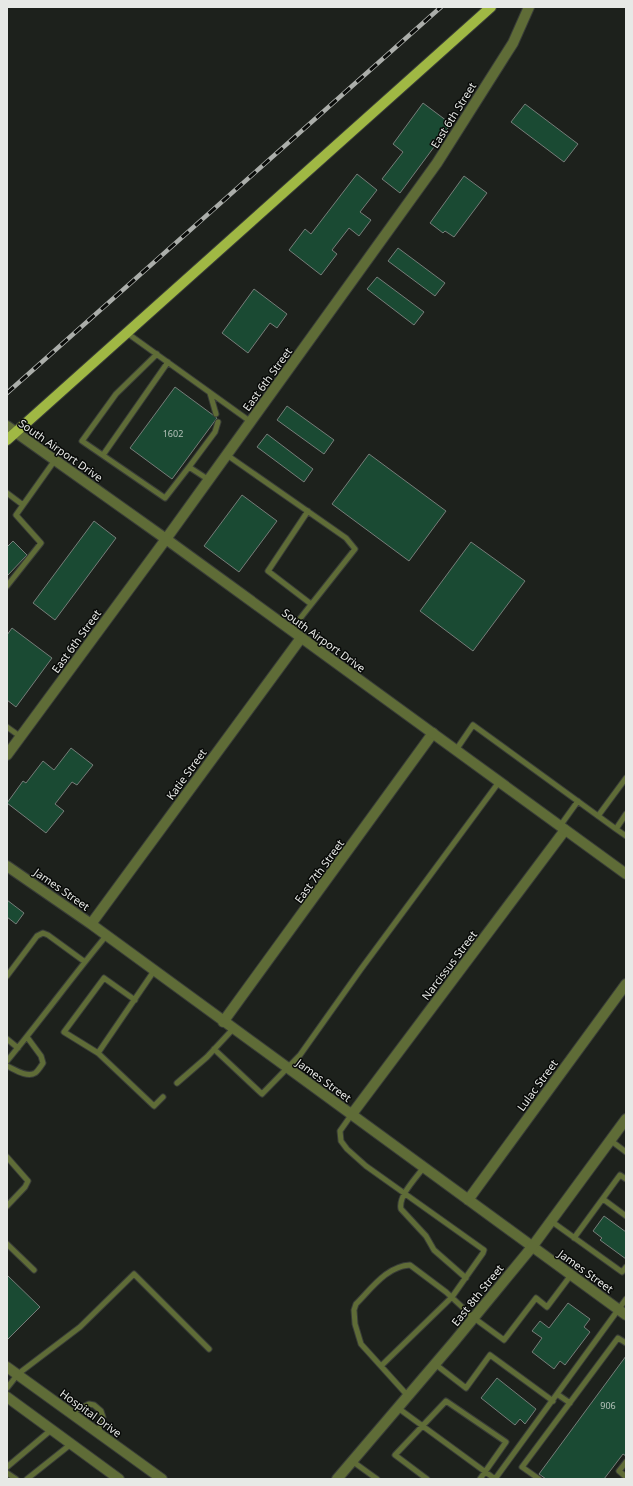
<svg xmlns="http://www.w3.org/2000/svg" width="633" height="1486" font-family="'Noto Sans',sans-serif">
<style>
.building{fill:#1a4a33;stroke:#767d79}
.lines{fill:none;stroke-linecap:round;stroke-linejoin:round}
.service-casing{stroke:#393d38;stroke-width:7}
.minor-casing{stroke:#393d38;stroke-width:12}
.tertiary-casing{stroke:#393d38;stroke-width:12}
.primary-casing{stroke:#393d38;stroke-width:12}
.service{stroke:#5f6c37;stroke-width:5}
.minor{stroke:#5f6c37;stroke-width:10}
.tertiary{stroke:#5f6c37;stroke-width:10}
.primary{stroke:#a0b844;stroke-width:10}
.rail-casing{stroke:#abaeaa;stroke-width:4.5}
.rail{stroke:#080a08;stroke-width:3;stroke-dasharray:9;stroke-linecap:butt}
.labels{text-anchor:middle;dominant-baseline:central;stroke-width:3;stroke-linejoin:round;paint-order:stroke}
.number-label{font-size:9px;fill:#b4c1b9}
.street-label{font-size:11px;fill:#e7e9e6;stroke:#080a08}
</style>
<rect width="100%" height="100%" fill="#1d211c"/>
<path class="building" d="M 423,103 L 451,124 L 400,193 L 382,179 L 403,152 L 393,144 Z
M 525,104 L 578,144 L 564,162 L 511,122 Z
M 357,174 L 377,190 L 360,212 L 371,220 L 359,236 L 349,228 L 332,250 L 337,254 L 321,275 L 289,250 L 305,229 L 311,234 Z
M 464,176 L 487,193 L 454,237 L 445,231 L 443,233 L 430,223 Z
M 398,248 L 445,283 L 435,296 L 388,261 Z
M 377,277 L 424,312 L 414,325 L 367,289 Z
M 254,289 L 287,314 L 277,328 L 270,323 L 248,353 L 222,333 Z
M 175,387 L 217,418 L 172,479 L 130,448 Z
M 287,406 L 334,440 L 324,454 L 277,420 Z
M 267,434 L 313,469 L 304,482 L 257,447 Z
M 369,454 L 446,511 L 409,561 L 332,504 Z
M 242,495 L 277,521 L 239,572 L 204,546 Z
M 94,521 L 116,538 L 55,620 L 33,603 Z
M 13,541 L 27,555 L 7,576 L 7,547 Z
M 471,542 L 525,581 L 473,651 L 420,611 Z
M 12,628 L 52,658 L 16,707 L 7,700 L 7,635 Z
M 71,748 L 93,765 L 77,785 L 72,782 L 55,804 L 64,811 L 46,833 L 7,803 L 23,781 L 26,783 L 43,761 L 54,770 Z
M 7,900 L 24,913 L 16,924 L 7,917 Z
M 604,1216 L 626,1232 L 626,1259 L 600,1240 L 602,1238 L 593,1231 Z
M 7,1275 L 40,1307 L 7,1340 Z
M 568,1303 L 590,1319 L 584,1327 L 590,1332 L 565,1365 L 560,1361 L 554,1369 L 532,1352 L 542,1338 L 532,1331 L 540,1321 L 549,1328 Z
M 626,1356 L 626,1456 L 623,1454 L 604,1479 L 546,1479 L 539,1474 Z
M 497,1378 L 536,1409 L 525,1424 L 520,1419 L 515,1425 L 481,1398 Z"/>
<g class="lines">
<defs>
<path id="service" d="M 127,333 L 251,422
M 157,354 L 116,394 L 82,441 L 165,498 L 189,467 L 209,480
M 210,393 L 216,414
M 103,455 L 168,362
M 227,455 L 346,538 L 355,549 L 291,630
M 189,467 L 215,432 L 218,422
M 7,493 L 23,505
M 308,511 L 268,571 L 311,604
M 7,586 L 41,543 L 16,515 L 55,460
M 7,727 L 21,737
M 456,750 L 473,725 L 616,829
M 626,814 L 616,829 L 626,836
M 598,816 L 626,778
M 560,826 L 578,801
M 154,971 L 98,1053 L 154,1106 L 163,1097
M 7,976 L 37,936 L 43,933 L 48,935 L 85,962
M 7,1039 L 18,1048
M 214,1049 L 262,1094 L 300,1055 L 361,969 L 499,782
M 98,1053 L 64,1032 L 104,978 L 135,1000
M 7,1061 C 41,1020 72,977 106,936
M 7,1066 C 14,1069 27,1078 35,1073 C 38,1071 41,1066 43,1063 L 41,1056 L 27,1037
M 177,1083 L 207,1057 L 233,1029
M 352,1114 L 340,1131 L 341,1141 L 347,1149 L 366,1166 L 484,1250 L 483,1253 L 452,1297 L 381,1366
M 610,1140 L 626,1152
M 7,1157 L 28,1181 L 25,1187 L 7,1206
M 424,1167 C 416,1178 398,1196 401,1209 L 426,1236 L 434,1250 L 466,1278
M 603,1199 L 626,1216
M 551,1221 L 622,1272 L 626,1267
M 574,1238 L 620,1175 L 626,1179
M 7,1244 L 34,1270
M 435,1364 L 466,1388 L 490,1355 L 553,1401
M 7,1388 L 18,1374 L 80,1327 L 134,1274 L 209,1349
M 557,1394 L 570,1403
M 408,1396 L 361,1344 L 355,1324 L 354,1310 L 356,1304 C 371,1289 387,1266 410,1265 L 446,1292 L 474,1318 L 504,1340 L 536,1298 L 547,1307 L 571,1275
M 398,1408 L 495,1479
M 70,1413 L 89,1404 L 94,1405 L 101,1411 L 103,1417 L 98,1433
M 352,1461 L 377,1479
M 626,1462 L 619,1471 L 626,1477
M 7,1467 L 51,1430
M 7,1473 L 16,1479
M 27,1479 L 71,1444
M 427,1479 L 395,1455 L 446,1401 L 506,1442 L 480,1479
M 495,1479 L 626,1299
M 539,1479 L 522,1467 L 618,1338 L 626,1343"/>
<path id="minor" d="M 7,866 L 91,924 L 626,1315
M 91,924 L 301,638
M 223,1022 L 433,733
M 352,1114 L 565,830
M 468,1200 L 626,984
M 7,1367 L 162,1479
M 7,1397 L 119,1479"/>
<path id="tertiary" d="M 7,426 L 166,539 L 626,874
M 7,755 L 166,539 L 437,163 L 513,43 L 529,7
M 337,1479 L 453,1343 L 532,1247 L 626,1119"/>
<path id="primary" d="M 7,440 L 491,7"/>
</defs>
<use href="#service" class="service-casing"/>
<use href="#minor" class="minor-casing"/>
<use href="#tertiary" class="tertiary-casing"/>
<use href="#primary" class="primary-casing"/>
<use href="#service" class="service"/>
<use href="#minor" class="minor"/>
<use href="#tertiary" class="tertiary"/>
<use href="#primary" class="primary"/>
<defs>
<path id="rail" d="M 7,393 L 441,7"/>
</defs>
<use href="#rail" class="rail-casing"/>
<use href="#rail" class="rail"/>
</g>
<g class="labels">
<g class="number-label">
<text x="173" y="433">1602</text>
<text x="608" y="1405">906</text>
</g>
<g class="street-label">
<text transform="translate(453 115) rotate(-58)">East 6th Street</text>
<text transform="translate(267 379) rotate(-54)">East 6th Street</text>
<text transform="translate(61 450) rotate(35)">South Airport Drive</text>
<text transform="translate(324 640) rotate(36)">South Airport Drive</text>
<text transform="translate(76 641) rotate(-54)">East 6th Street</text>
<text transform="translate(186 774) rotate(-54)">Katie Street</text>
<text transform="translate(319 871) rotate(-54)">East 7th Street</text>
<text transform="translate(62 889) rotate(35)">James Street</text>
<text transform="translate(449 965) rotate(-53)">Narcissus Street</text>
<text transform="translate(324 1080) rotate(36)">James Street</text>
<text transform="translate(537 1085) rotate(-54)">Lulac Street</text>
<text transform="translate(586 1271) rotate(36)">James Street</text>
<text transform="translate(477 1295) rotate(-51)">East 8th Street</text>
<text transform="translate(91 1413) rotate(36)">Hospital Drive</text>
</g>
</g>
<rect width="633" height="1486" fill="none" stroke="#e7e9e6" stroke-width="16"/>
</svg>
